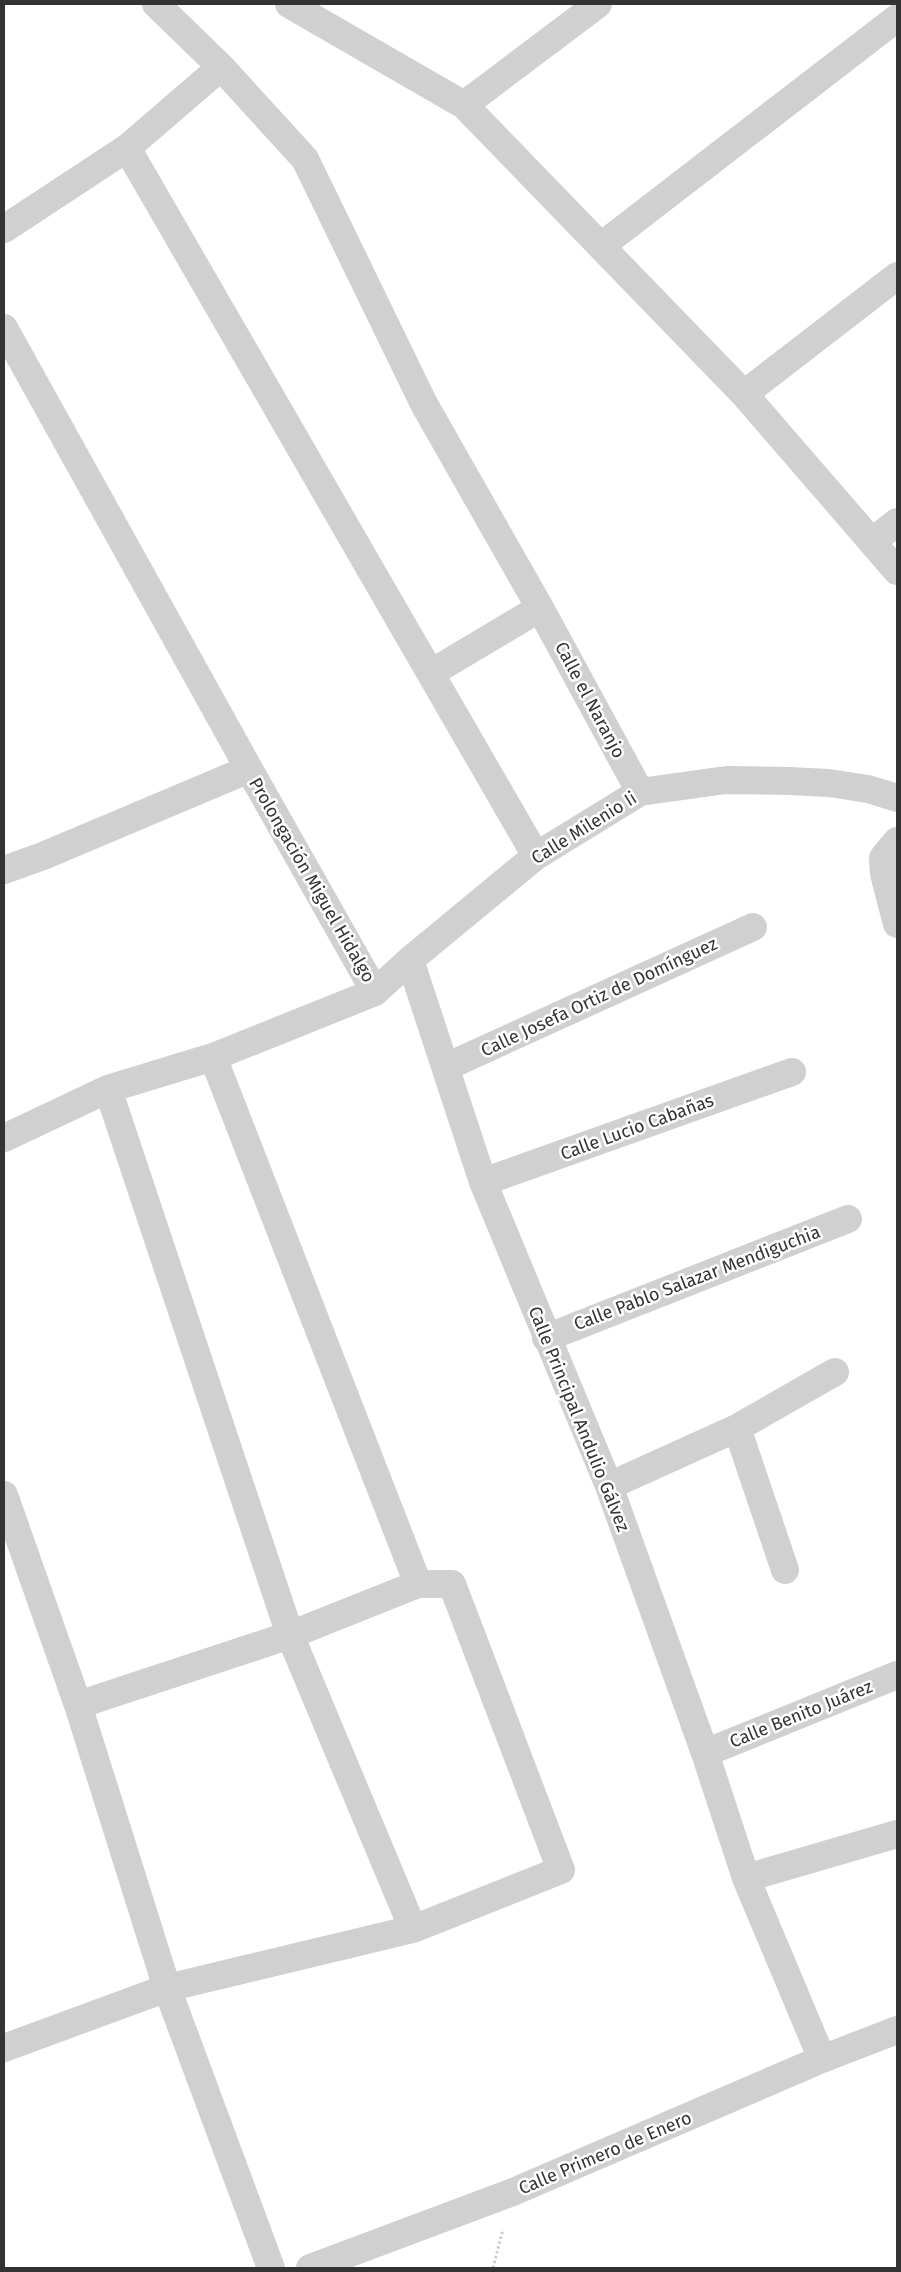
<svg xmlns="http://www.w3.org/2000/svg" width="901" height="2272" font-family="'Fira Sans',sans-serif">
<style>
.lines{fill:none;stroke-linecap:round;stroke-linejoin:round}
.path{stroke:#cdcdcd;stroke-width:3;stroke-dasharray:2.5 2.5;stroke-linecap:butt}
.street{stroke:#d0d0d0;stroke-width:28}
.labels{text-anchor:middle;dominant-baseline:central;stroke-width:5;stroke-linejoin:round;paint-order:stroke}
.street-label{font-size:18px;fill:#333;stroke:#fff}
</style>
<rect width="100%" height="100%" fill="#fff"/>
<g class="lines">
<path class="path" d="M 493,2268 L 503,2229"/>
<path class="street" d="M 156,4 L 221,67 L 305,159 L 424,404 L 540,608 L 640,792
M 289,4 L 464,105 L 744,394 L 897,571
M 464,105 L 598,4
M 127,148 L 536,856
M 4,229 L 127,148 L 221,67
M 601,246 L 897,18
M 4,328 L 249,769 L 375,992
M 744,394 L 897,276
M 872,542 L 897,522
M 431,673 L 540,608
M 897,841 L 883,858 L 884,874 L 897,924
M 4,870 L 43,856 L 249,769
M 410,960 L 483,1182 L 609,1486 L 705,1753 L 746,1878 L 822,2059
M 213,1057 L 418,1584 L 452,1584 L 561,1870 L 413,1929
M 446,1067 L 753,927
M 4,1138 L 108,1089 L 213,1057 L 375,992 L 410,960 L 536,856 L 640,792 L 726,780 L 789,781 L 829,783 L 868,789 L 897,798
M 483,1182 L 792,1072
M 546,1338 L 848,1219
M 737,1428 L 785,1570
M 609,1486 L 737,1428 L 835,1372
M 4,1495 L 78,1705 L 167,1988 L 271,2268
M 78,1705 L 290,1635 L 418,1584
M 705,1753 L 897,1675
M 746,1878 L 897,1834
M 4,2048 L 167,1988 L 413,1929 L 290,1635 L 108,1089
M 310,2268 L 513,2192 L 822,2059 L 897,2030"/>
</g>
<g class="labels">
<g class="street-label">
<text transform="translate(590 700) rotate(62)">Calle el Naranjo</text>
<text transform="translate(584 828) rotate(-32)">Calle Milenio Ii</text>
<text transform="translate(312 880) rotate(60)">Prolongación Miguel Hidalgo</text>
<text transform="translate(599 997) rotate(-25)">Calle Josefa Ortiz de Domínguez</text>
<text transform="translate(637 1127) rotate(-20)">Calle Lucio Cabañas</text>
<text transform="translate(697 1278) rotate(-21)">Calle Pablo Salazar Mendiguchia</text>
<text transform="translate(579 1419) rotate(68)">Calle Principal Andulio Gálvez</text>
<text transform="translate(801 1714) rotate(-22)">Calle Benito Juárez</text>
<text transform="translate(605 2153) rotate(-23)">Calle Primero de Enero</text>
</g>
</g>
<rect width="901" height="2272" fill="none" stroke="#333333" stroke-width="10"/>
</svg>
